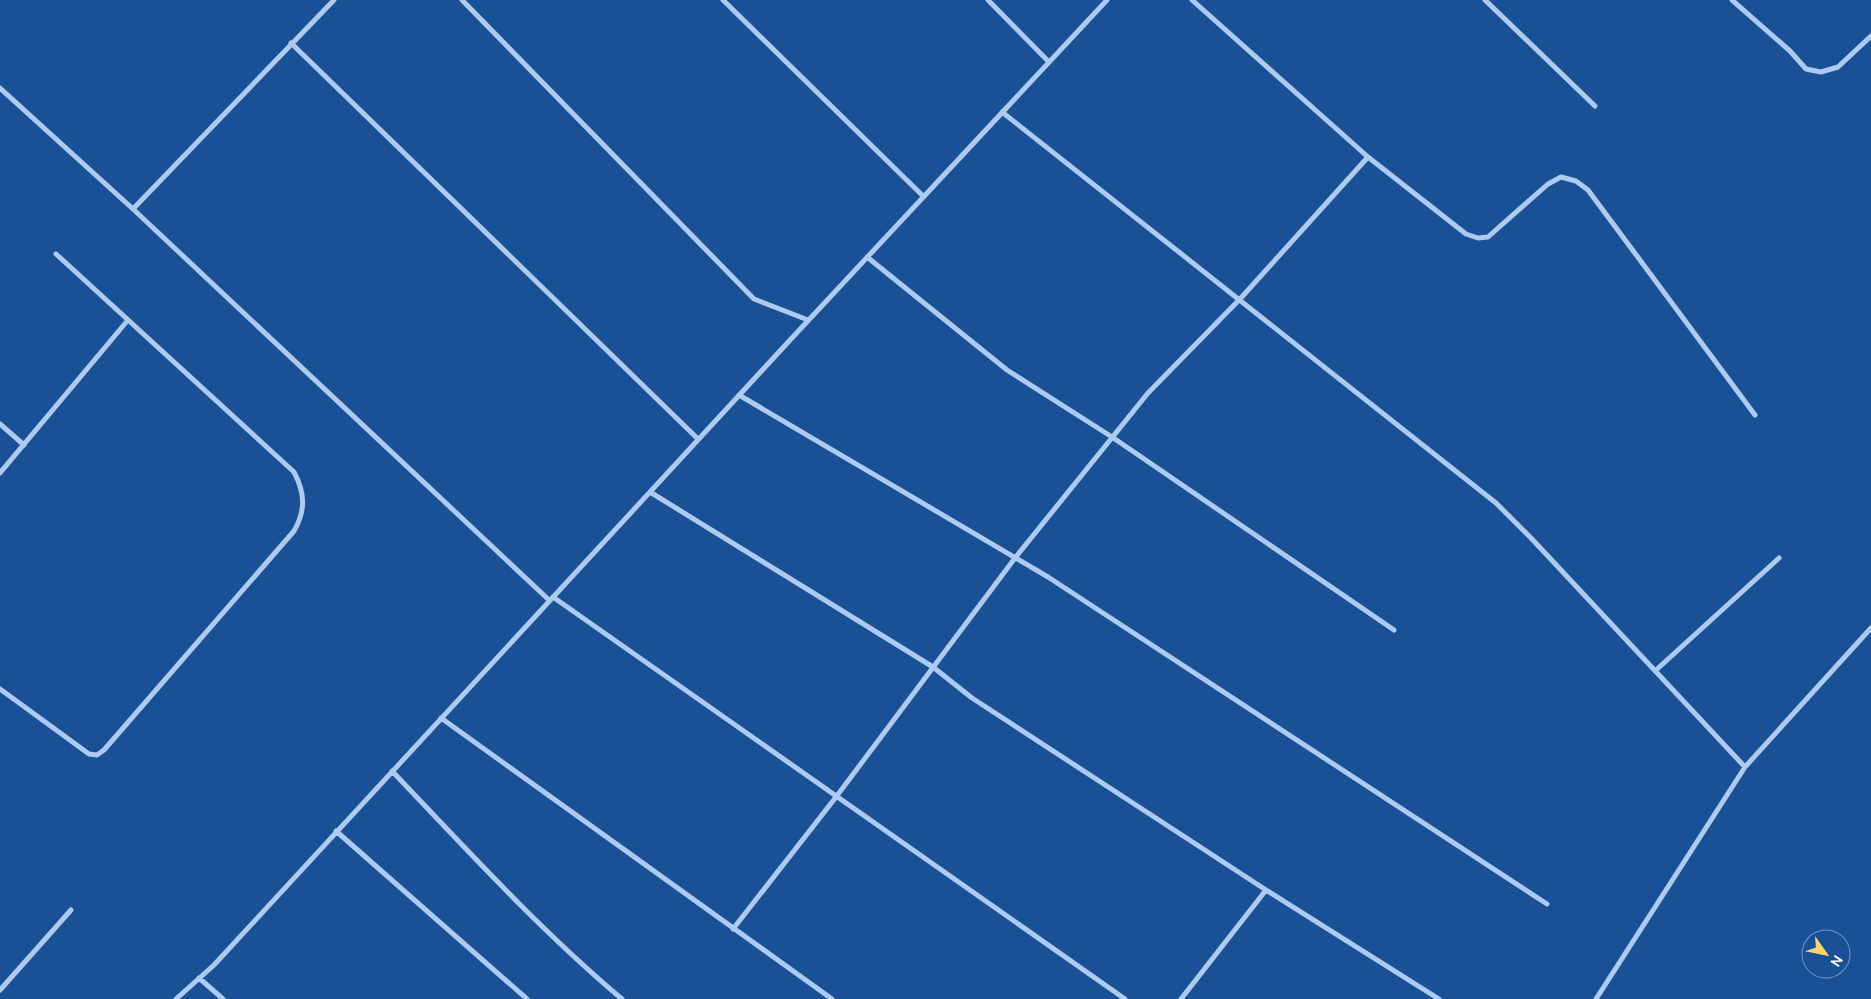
<svg xmlns="http://www.w3.org/2000/svg" width="1871" height="999" font-family="Ubuntu,sans-serif">
<style>
.lines{fill:none;stroke-linecap:round;stroke-linejoin:round}
.street{stroke:#adcbf0;stroke-width:5}
</style>
<rect width="100%" height="100%" fill="#1a5096"/>
<g class="lines">
<path class="street" d="M 462,0 L 754,299 L 808,320
M 723,0 L 923,196
M 988,0 L 1049,62
M 1192,0 L 1368,157 L 1466,234 L 1478,238 L 1488,237 L 1548,184 L 1561,177 L 1576,181 L 1588,190 L 1755,415
M 1485,0 L 1595,106
M 1732,0 L 1790,51 L 1806,69 L 1821,72 L 1838,67 L 1871,36
M 291,43 L 698,439
M 0,88 L 133,209 L 549,600
M 1002,112 L 1496,503 L 1531,538 L 1745,767
M 133,209 L 334,0
M 867,257 L 1007,370 L 1112,437 L 1394,630
M 739,395 L 1048,577 L 1547,904
M 0,424 L 24,445
M 0,473 L 128,320
M 650,492 L 933,667 L 972,698 L 1266,890 L 1439,999
M 553,597 L 1125,999
M 1655,671 L 1779,558
M 0,689 L 89,754 L 97,755 L 104,750 L 294,531 C 306,510 305,493 294,472 L 56,254
M 441,718 L 832,999
M 392,771 C 467,850 539,929 622,999
M 336,831 L 527,999
M 733,929 L 836,797 L 1015,558 L 1148,393 L 1240,299 L 1368,157
M 199,978 L 223,999
M 0,990 L 71,910
M 176,999 L 214,965 L 791,339 L 1107,0
M 1181,999 L 1266,890
M 1596,999 L 1745,767 L 1871,628"/>
</g>
<g transform="translate(1826 954) rotate(123)"><circle r="24" fill="#1a5096" stroke="#7696c0"/>
<path d="M0-4L9 19L0 12L-9 19Z" fill="#ffd56c"/>
<text y="-8" font-size="14" font-weight="bold" text-anchor="middle" fill="#ffffff">N</text>
</g>
</svg>
